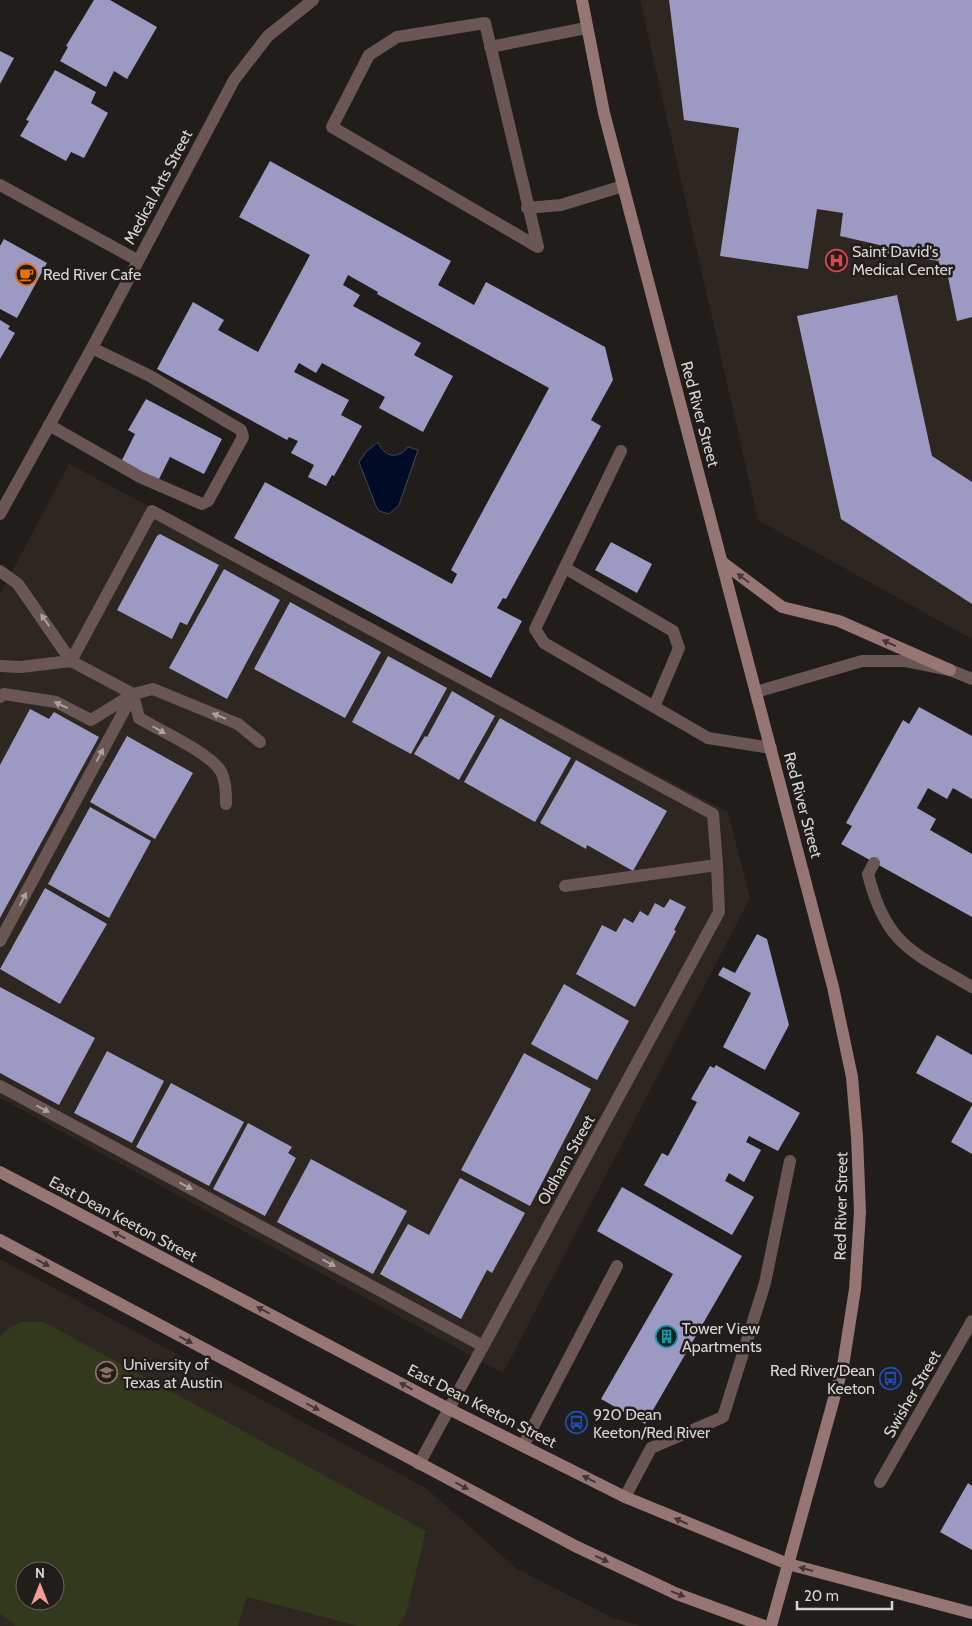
<svg xmlns="http://www.w3.org/2000/svg" width="972" height="1626" font-family="Cabin,sans-serif">
<style>
.built{fill:#2e2621;fill-rule:evenodd}
.green{fill:#33391d;fill-rule:evenodd}
.water{fill:#000c25;stroke:#404859}
.building{fill:#9c9ac2}
.lines{fill:none;stroke-linecap:round;stroke-linejoin:round}
.service{stroke:#6a5655;stroke-width:12}
.minor{stroke:#6a5655;stroke-width:12}
.secondary{stroke:#957675;stroke-width:12}
.oneway{fill:#443836}
.oneway2{fill:#aba1a0}
.labels{text-anchor:middle;dominant-baseline:central;stroke-width:5;stroke-linejoin:round;paint-order:stroke}
.street-label{font-size:16px;fill:#d6d3d2;stroke:#211d1b}
.poi-label{font-size:16px;fill:#d6d3d2;stroke:#211d1b;text-anchor:start}
</style>
<rect width="100%" height="100%" fill="#211d1b"/>
<path class="built" d="M 640,0 L 972,0 L 972,639 L 758,520 Z
M 69,464 L 728,812 L 750,898 L 503,1373 L 0,1098 L 0,594 Z
M 0,1259 L 426,1488 L 516,1568 L 613,1618 L 640,1626 L 0,1626 ZM 25,1571 L 55,1571 L 55,1601 L 25,1601 Z"/>
<path class="green" d="M 20,1322 L 44,1322 L 426,1531 L 406,1613 L 398,1626 L 358,1626 L 247,1597 L 238,1626 L 16,1626 L 0,1614 L 0,1337 L 5,1331 ZM 25,1571 L 55,1571 L 55,1601 L 25,1601 Z"/>
<path class="water" d="M 378,442 C 384,457 398,460 408,447 L 418,450 L 399,505 L 389,514 L 379,511 L 376,506 L 359,462 L 366,452 Z"/>
<path class="building" d="M 94,0 L 110,0 L 157,27 L 127,79 L 114,71 L 106,87 L 60,61 L 68,47 L 66,46 Z
M 669,0 L 972,0 L 972,317 L 957,321 L 946,267 L 938,266 L 939,261 L 887,253 L 888,247 L 840,236 L 843,213 L 817,209 L 808,269 L 720,256 L 739,128 L 684,120 Z
M 0,51 L 14,58 L 0,84 Z
M 55,70 L 96,92 L 91,103 L 108,113 L 84,158 L 71,152 L 66,161 L 20,136 L 29,121 L 26,120 Z
M 270,161 L 451,261 L 438,285 L 474,305 L 486,282 L 605,347 L 613,380 L 591,420 L 601,426 L 506,599 L 503,598 L 497,608 L 522,621 L 491,678 L 234,538 L 265,482 L 452,584 L 457,574 L 451,570 L 549,388 L 377,294 L 378,292 L 348,275 L 343,285 L 360,295 L 353,306 L 421,343 L 414,355 L 453,376 L 423,432 L 379,408 L 385,397 L 322,363 L 316,373 L 299,363 L 294,372 L 349,400 L 341,415 L 362,426 L 334,476 L 332,475 L 326,486 L 308,477 L 314,465 L 291,453 L 298,441 L 289,437 L 287,440 L 157,369 L 193,302 L 224,320 L 218,330 L 258,352 L 310,255 L 239,217 Z
M 4,239 L 47,263 L 17,318 L 0,309 L 0,246 Z
M 897,295 L 932,456 L 972,482 L 972,604 L 841,519 L 797,316 Z
M 0,320 L 10,326 L 8,329 L 15,333 L 0,359 Z
M 146,399 L 222,439 L 204,474 L 170,457 L 158,481 L 121,462 L 135,434 L 128,430 Z
M 160,534 L 219,565 L 187,625 L 180,622 L 172,639 L 117,610 L 157,536 Z
M 611,542 L 652,564 L 637,593 L 595,570 Z
M 224,569 L 280,600 L 227,699 L 169,668 Z
M 290,602 L 381,652 L 345,718 L 254,669 Z
M 388,656 L 447,688 L 411,754 L 352,722 Z
M 452,691 L 495,716 L 459,780 L 414,754 L 425,736 L 427,737 Z
M 919,707 L 972,736 L 972,799 L 953,788 L 947,799 L 928,788 L 917,808 L 936,819 L 930,830 L 972,854 L 972,917 L 841,844 L 852,826 L 846,823 L 903,720 L 909,724 Z
M 30,709 L 49,719 L 54,712 L 99,737 L 0,918 L 0,765 Z
M 500,718 L 571,758 L 535,822 L 464,782 Z
M 127,736 L 193,773 L 155,839 L 90,802 Z
M 576,760 L 667,811 L 633,871 L 587,845 L 586,849 L 540,823 Z
M 90,807 L 151,841 L 109,918 L 48,884 Z
M 45,888 L 107,924 L 60,1004 L 0,969 Z
M 670,899 L 686,907 L 674,930 L 676,931 L 635,1007 L 576,974 L 602,925 L 616,932 L 624,918 L 633,923 L 640,911 L 648,916 L 655,903 L 664,908 Z
M 757,934 L 767,939 L 789,1025 L 765,1070 L 723,1047 L 751,993 L 718,975 L 723,967 L 735,973 Z
M 564,984 L 629,1021 L 597,1080 L 531,1044 Z
M 0,987 L 95,1038 L 59,1105 L 0,1073 Z
M 937,1035 L 972,1055 L 972,1103 L 916,1073 Z
M 107,1051 L 164,1081 L 132,1143 L 74,1113 Z
M 524,1053 L 591,1089 L 530,1206 L 461,1170 Z
M 716,1065 L 800,1113 L 778,1151 L 749,1136 L 746,1142 L 761,1150 L 744,1182 L 729,1173 L 725,1181 L 754,1197 L 732,1235 L 644,1185 L 662,1153 L 668,1156 L 697,1102 L 691,1099 L 710,1066 L 714,1068 Z
M 171,1083 L 244,1122 L 209,1186 L 136,1147 Z
M 972,1105 L 972,1154 L 951,1142 Z
M 248,1123 L 292,1147 L 288,1153 L 296,1158 L 265,1216 L 213,1189 Z
M 311,1159 L 407,1211 L 373,1274 L 277,1222 Z
M 460,1178 L 525,1213 L 492,1273 L 487,1270 L 461,1319 L 380,1274 L 408,1224 L 429,1235 Z
M 622,1187 L 742,1256 L 645,1424 L 601,1399 L 673,1274 L 597,1231 Z
M 968,1483 L 972,1486 L 972,1550 L 940,1532 Z"/>
<g class="lines">
<path class="service" d="M 485,23 L 538,247 L 332,127 L 369,55 L 397,37 Z
M 490,47 L 586,28
M 527,208 L 561,205 L 623,186
M 49,425 L 140,477 L 202,504 L 208,501 L 243,437 L 241,430 L 150,376 L 92,348
M 621,451 L 535,629 L 544,643 L 708,738 L 771,748
M 565,568 L 673,631 L 679,648 L 654,707
M 0,571 L 18,584 L 71,661 L 133,694 L 139,718 C 159,730 208,752 220,770 C 226,780 226,793 226,804
M 71,661 L 152,511 L 713,814 L 717,865 L 565,886
M 0,666 L 21,667 L 71,661
M 0,697 L 4,694 L 56,702 L 91,720 L 133,694 L 153,689 L 238,724 L 260,742
M 0,941 L 132,696
M 0,1086 L 483,1346
M 523,1446 L 617,1266
M 625,1497 L 651,1448 L 723,1417 L 765,1283 L 790,1161"/>
<path class="minor" d="M 0,185 L 137,260
M 0,514 L 92,348 L 234,80 L 268,36 L 313,0
M 756,692 L 862,661 L 906,661 L 950,670 L 972,679
M 874,863 L 868,874 C 886,946 913,952 972,987
M 419,1464 L 719,912 L 717,865
M 880,1482 L 972,1321"/>
<path class="secondary" d="M 582,0 L 604,113 L 833,987 L 852,1077 L 857,1137 L 860,1212 L 855,1289 L 843,1366 L 771,1626
M 722,562 L 782,607 L 839,621 L 950,670
M 0,1172 L 449,1409 L 625,1497 L 788,1564 L 972,1613
M 0,1240 L 575,1546 L 677,1594 L 764,1626"/>
</g>
<defs><path id="oneway-solid" d="M-6-.8H1V-3.2L6.5 0L1 3.2V.8H-6Z" transform="scale(1.25)"/></defs>
<g class="oneway">
<use href="#oneway-solid" transform="translate(743 578) rotate(-143)"/>
<use href="#oneway-solid" transform="translate(889 643) rotate(-156)"/>
<use href="#oneway-solid" transform="translate(119 1235) rotate(-152)"/>
<use href="#oneway-solid" transform="translate(43 1263) rotate(28)"/>
<use href="#oneway-solid" transform="translate(263 1310) rotate(-152)"/>
<use href="#oneway-solid" transform="translate(186 1340) rotate(28)"/>
<use href="#oneway-solid" transform="translate(406 1386) rotate(-152)"/>
<use href="#oneway-solid" transform="translate(313 1407) rotate(28)"/>
<use href="#oneway-solid" transform="translate(589 1479) rotate(-153)"/>
<use href="#oneway-solid" transform="translate(462 1486) rotate(28)"/>
<use href="#oneway-solid" transform="translate(681 1521) rotate(-156)"/>
<use href="#oneway-solid" transform="translate(602 1559) rotate(25)"/>
<use href="#oneway-solid" transform="translate(806 1569) rotate(-165)"/>
<use href="#oneway-solid" transform="translate(678 1594) rotate(22)"/>
</g>
<g class="oneway2">
<use href="#oneway-solid" transform="translate(45 620) rotate(-125)"/>
<use href="#oneway-solid" transform="translate(61 705) rotate(-155)"/>
<use href="#oneway-solid" transform="translate(219 716) rotate(-158)"/>
<use href="#oneway-solid" transform="translate(159 730) rotate(30)"/>
<use href="#oneway-solid" transform="translate(100 755) rotate(-62)"/>
<use href="#oneway-solid" transform="translate(23 899) rotate(-62)"/>
<use href="#oneway-solid" transform="translate(43 1109) rotate(28)"/>
<use href="#oneway-solid" transform="translate(186 1186) rotate(28)"/>
<use href="#oneway-solid" transform="translate(329 1263) rotate(28)"/>
</g>
<defs>
<symbol id="hospital-ring" viewBox="-11 -11 22 22"><circle r="9.5" fill="#211d1b" stroke="#e0444e" stroke-width="1.5"/><path d="M-5-5h3v3.5h4V-5h3V5h-3V1.5h-4V5h-3Z" fill="#e0444e"/></symbol>
<symbol id="cafe-ring" viewBox="-11 -11 22 22"><circle r="9.5" fill="#211d1b" stroke="#e8710a" stroke-width="1.5"/><path d="M-5.5-4.5H6V0H3Q3 3.5 0 3.5H-2.5Q-5.5 3.5-5.5 0ZM3-3.2v2h1.7v-2ZM-6 4.5H4V6H-6Z" fill="#e8710a"/></symbol>
<symbol id="building-ring" viewBox="-11 -11 22 22"><circle r="9.5" fill="#211d1b" stroke="#0f9aa8" stroke-width="1.5"/><path d="M-4-6H4V6H1V3H-1V6H-4ZM-2.5-4.3h1.7v1.8h-1.7ZM.8-4.3h1.7v1.8H.8ZM-2.5-1h1.7V.8h-1.7ZM.8-1h1.7V.8H.8Z" fill="#0f9aa8"/></symbol>
<symbol id="university-ring" viewBox="-11 -11 22 22"><circle r="9.5" fill="#211d1b" stroke="#8d6e63" stroke-width="1.5"/><path d="M0-5L7-2L0 1L-7-2ZM-4 1L0 2.5L4 1V4Q0 6-4 4Z" fill="#8d6e63"/></symbol>
<symbol id="bus-ring" viewBox="-11 -11 22 22"><circle r="9.5" fill="#211d1b" stroke="#1a4fb4" stroke-width="1.5"/><path d="M-5-6H5V4H4V6H2V4H-2V6H-4V4H-5ZM-3.5-4V0h7V-4ZM-3.5 1.2v1.5H-2V1.2ZM2 1.2v1.5H3.5V1.2Z" fill="#1a4fb4"/></symbol>
</defs>
<g fill-rule="evenodd">
<use href="#hospital-ring" x="824" y="248" width="25" height="25"/>
<use href="#cafe-ring" x="14" y="262" width="25" height="25"/>
<use href="#building-ring" x="654" y="1324" width="25" height="25"/>
<use href="#university-ring" x="94" y="1360" width="25" height="25"/>
<use href="#bus-ring" x="878" y="1366" width="25" height="25"/>
<use href="#bus-ring" x="564" y="1410" width="25" height="25"/>
</g>
<g class="labels">
<g class="street-label">
<text transform="translate(158 187) rotate(-62)">Medical Arts Street</text>
<text transform="translate(700 414) rotate(75)">Red River Street</text>
<text transform="translate(803 805) rotate(75)">Red River Street</text>
<text transform="translate(566 1160) rotate(-61)">Oldham Street</text>
<text transform="translate(841 1206) rotate(-89)">Red River Street</text>
<text transform="translate(123 1219) rotate(28)">East Dean Keeton Street</text>
<text transform="translate(912 1394) rotate(-60)">Swisher Street</text>
<text transform="translate(482 1406) rotate(27)">East Dean Keeton Street</text>
</g>
<g class="poi-label">
<text x="852" y="251">Saint David's<tspan x="852" dy="18">Medical Center</tspan></text>
<text x="43" y="274">Red River Cafe</text>
<text x="682" y="1328">Tower View<tspan x="682" dy="18">Apartments</tspan></text>
<text x="123" y="1364">University of<tspan x="123" dy="18">Texas at Austin</tspan></text>
<text x="875" y="1370" text-anchor="end">Red River/Dean<tspan x="875" dy="18">Keeton</tspan></text>
<text x="593" y="1414">920 Dean<tspan x="593" dy="18">Keeton/Red River</tspan></text>
</g>
</g>
<g transform="translate(40 1586)"><circle r="24" fill="#211d1b" stroke="#696664"/>
<path d="M0-4L9 19L0 12L-9 19Z" fill="#f59b98"/>
<text y="-8" font-size="14" font-weight="bold" text-anchor="middle" fill="#d6d3d2">N</text>
</g>
<path d="M797 1601v8h95v-8" fill="none" stroke="#d6d3d2" stroke-width="2.5"/>
<text x="804" y="1601" font-size="15" fill="#d6d3d2" stroke="#211d1b" stroke-width="4" paint-order="stroke">20 m</text>
</svg>
